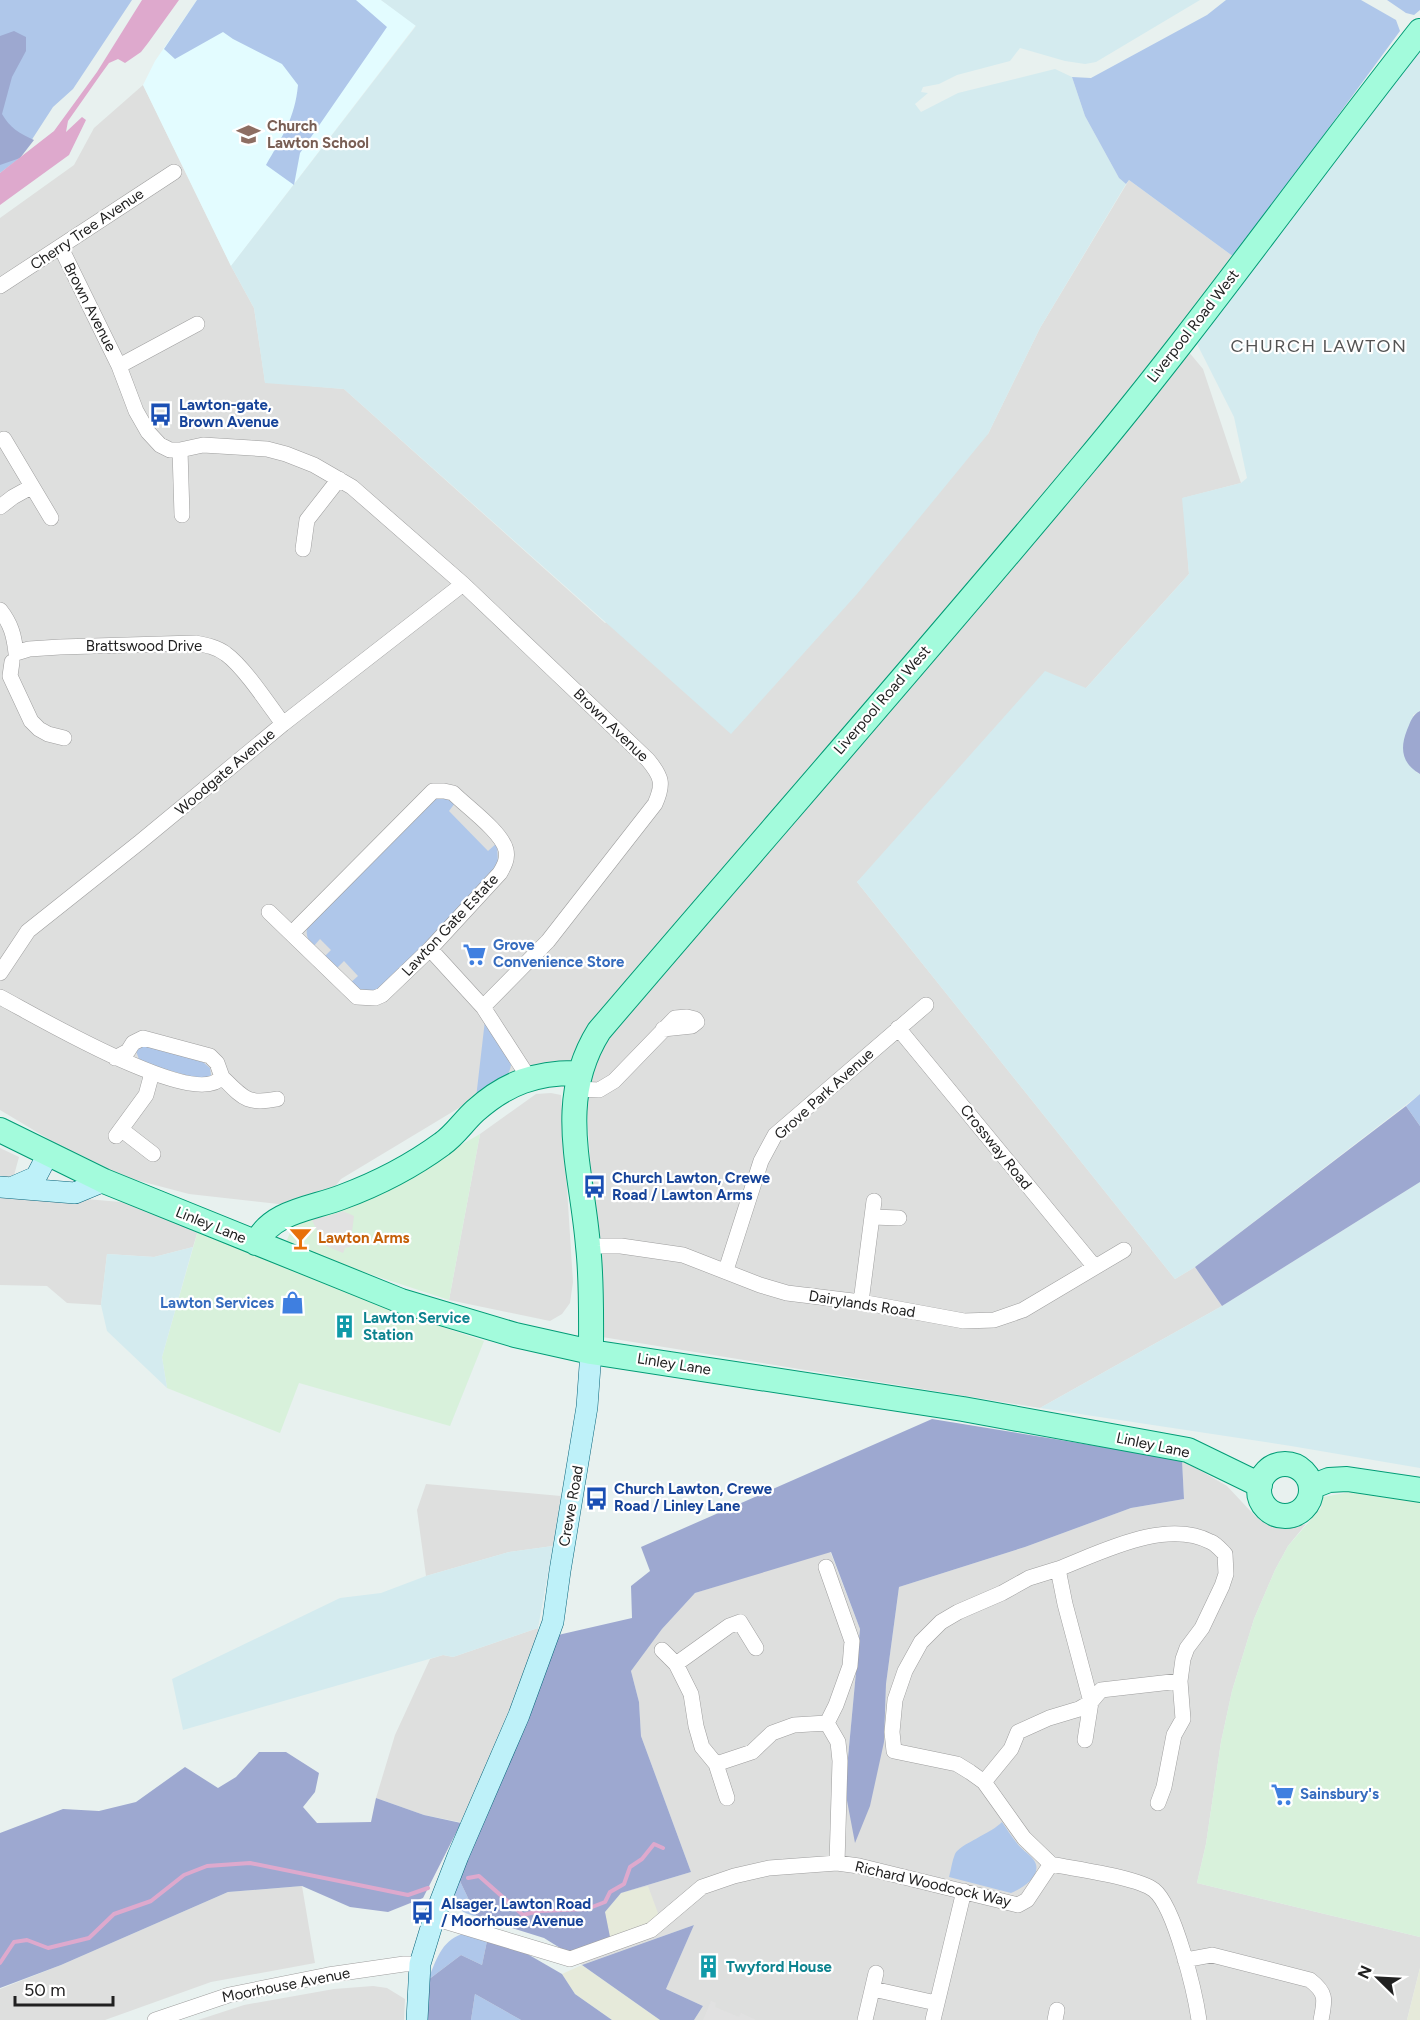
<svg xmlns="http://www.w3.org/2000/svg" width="1420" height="2020" font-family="Figtree,sans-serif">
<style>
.residential{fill:#dedfde}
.commercial{fill:#d8f1db}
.industrial{fill:#e6eada}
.education{fill:#e3fcff}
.farmland{fill:#d4ebef}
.grass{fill:#afc7ea}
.forest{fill:#9da8d0}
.parking{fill:#e1e1e1}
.water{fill:#dea9cd}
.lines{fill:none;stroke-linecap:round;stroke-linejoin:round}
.stream{stroke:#dea9cd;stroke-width:4}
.street-casing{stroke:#9e9e9e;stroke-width:16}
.secondary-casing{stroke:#06637a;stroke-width:22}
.primary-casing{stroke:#029c76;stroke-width:26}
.street{stroke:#fff;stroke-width:15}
.secondary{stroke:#bef1f9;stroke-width:21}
.primary{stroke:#a3fbdc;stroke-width:24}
.labels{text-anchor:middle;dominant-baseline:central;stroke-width:4.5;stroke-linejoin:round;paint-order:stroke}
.education-label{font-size:15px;font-weight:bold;fill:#785e54;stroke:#fff;text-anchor:start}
.street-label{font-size:15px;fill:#212121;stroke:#fff}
.transit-label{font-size:15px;font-weight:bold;fill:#164399;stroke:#fff;text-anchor:start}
.shop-label{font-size:15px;font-weight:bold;fill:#366cbe;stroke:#fff;text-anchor:start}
.food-label{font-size:15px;font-weight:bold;fill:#c56008;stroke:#fff;text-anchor:start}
.culture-label{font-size:15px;font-weight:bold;fill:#0d838f;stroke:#fff;text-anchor:start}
.quarter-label{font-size:18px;letter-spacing:1.5px;fill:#545454;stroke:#fff}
</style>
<rect width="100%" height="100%" fill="#e8f1ef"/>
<path class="residential" d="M 143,85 L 231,266 L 254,308 L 265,382 L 344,389 L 605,623 L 988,434 L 1040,328 L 1129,180 L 1234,257 L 1188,351 L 1203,369 L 1241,483 L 1183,498 L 1189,574 L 1086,688 L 857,882 L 1175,1279 L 1195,1267 L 1222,1306 L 1040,1408 L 602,1337 L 584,1068 L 527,1067 L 341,1179 L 329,1194 L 296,1206 L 189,1194 L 121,1176 L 57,1144 L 0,1110 L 0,218 L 74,165 L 94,128 Z
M 551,1093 L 561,1095 L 573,1282 L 570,1303 L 562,1314 L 550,1321 L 449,1300 L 480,1134 L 536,1094 Z
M 0,1148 L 19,1157 L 13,1179 L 0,1178 Z
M 0,1194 L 52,1196 L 132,1203 L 199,1227 L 193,1247 L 154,1257 L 107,1254 L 101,1305 L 67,1303 L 47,1286 L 0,1285 Z
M 1182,1460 L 1227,1486 L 1256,1517 L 1284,1529 L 1306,1524 L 1288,1546 L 1275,1570 L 1254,1619 L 1232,1691 L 1221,1742 L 1206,1844 L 1197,1883 L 1420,1937 L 1420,1968 L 1407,2020 L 694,2020 L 703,2006 L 666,1989 L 694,1925 L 582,1965 L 573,1956 L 621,1893 L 691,1872 L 641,1736 L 639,1702 L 631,1671 L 662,1629 L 695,1593 L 830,1551 L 860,1629 L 845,1790 L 884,1742 L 886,1684 L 899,1587 L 1025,1547 L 1131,1508 L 1184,1499 Z
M 426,1484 L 561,1496 L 553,1546 L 509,1552 L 426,1576 L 417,1510 Z
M 538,1628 L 538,1642 L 464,1823 L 424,1815 L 376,1798 L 395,1735 L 430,1659 L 443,1655 L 453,1657 Z
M 302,1886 L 315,1963 L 211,1982 L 105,2020 L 0,2020 L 0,1989 L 61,1965 L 228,1892 Z
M 373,1986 L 387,1988 L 405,1999 L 404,2020 L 198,2020 L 244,2005 L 334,1989 Z"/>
<path class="commercial" d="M 480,1134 L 449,1300 L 318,1257 L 285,1245 L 295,1220 L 390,1185 Z
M 199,1227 L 395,1311 L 484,1341 L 450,1426 L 299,1383 L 280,1433 L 167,1388 L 162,1357 Z
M 1367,1489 L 1420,1497 L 1420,1937 L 1197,1883 L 1206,1844 L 1221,1742 L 1232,1691 L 1254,1619 L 1275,1570 L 1288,1546 L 1321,1508 L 1323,1497 Z"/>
<path class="industrial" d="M 648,1886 L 659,1916 L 648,1923 L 610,1937 L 605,1912 L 621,1893 Z
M 582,1965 L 660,2020 L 612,2020 L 575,1994 L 562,1974 Z
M 1420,1968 L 1420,2020 L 1407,2020 Z"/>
<path class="education" d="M 197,0 L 381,0 L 416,25 L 231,266 L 143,85 L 155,61 Z"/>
<path class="farmland" d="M 381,0 L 1200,0 L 1096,62 L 1085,64 L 1065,61 L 1020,48 L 1010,61 L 957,75 L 939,84 L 923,87 L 921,92 L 928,93 L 915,104 L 921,112 L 958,93 L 1055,69 L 1072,77 L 1085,116 L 1119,178 L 1126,184 L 1040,328 L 988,434 L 857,594 L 731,734 L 344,389 L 265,383 L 254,308 L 231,266 L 416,26 Z
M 1420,48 L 1420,711 L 1413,715 L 1416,772 L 1420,774 L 1420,1094 L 1195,1267 L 1175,1279 L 857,882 L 1045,671 L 1086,688 L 1189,574 L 1182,498 L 1241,483 L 1247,478 L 1234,417 L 1196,342 Z
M 1420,1182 L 1420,1468 L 1291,1446 L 1040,1408 L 1222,1306 Z
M 193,1247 L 162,1357 L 167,1388 L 107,1331 L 101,1305 L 107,1254 L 154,1257 Z
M 553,1546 L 538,1628 L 453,1657 L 443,1655 L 183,1730 L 172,1679 L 340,1598 L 381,1593 L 426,1576 L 509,1552 Z"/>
<path class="grass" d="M 0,0 L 132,0 L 73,89 L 53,107 L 20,158 L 0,173 Z
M 197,0 L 356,0 L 387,27 L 300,153 L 294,185 L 266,165 C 282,137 295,118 298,85 L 282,64 L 233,39 L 223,32 L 175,59 L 164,49 Z
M 1226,0 L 1361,0 L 1396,20 L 1400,31 L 1234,257 L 1129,180 L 1126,184 L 1119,178 L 1085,116 L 1072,77 L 1091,78 L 1207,15 Z
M 1387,0 L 1420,0 L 1420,10 L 1414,15 L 1406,13 Z
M 444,796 L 455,803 L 449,811 L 488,851 L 497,843 L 498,864 L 489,877 L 379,991 L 359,991 L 349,984 L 358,976 L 344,961 L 335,970 L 323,958 L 331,950 L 320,939 L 313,947 C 306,937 305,932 309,921 L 427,800 Z
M 485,1020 L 511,1064 C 510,1081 490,1089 476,1098 Z
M 147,1046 L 203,1062 L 210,1068 L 211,1075 L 203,1080 L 140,1062 L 136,1051 L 140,1047 Z
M 1420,1094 L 1420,1126 L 1406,1106 Z
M 1002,1822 C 1007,1829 1011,1836 1016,1842 C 1021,1849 1028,1853 1033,1859 C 1045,1874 1023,1888 1011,1893 L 949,1877 C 951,1870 952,1861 955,1854 C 960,1844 992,1833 1002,1822 Z
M 459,1879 L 477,1917 C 453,1910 451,1903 459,1879 Z
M 462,1934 L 487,1941 L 482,1965 L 461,1955 L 428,1980 C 436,1961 441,1941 462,1934 Z
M 475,1994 L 521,2020 L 471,2020 Z"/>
<path class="forest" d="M 14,31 L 26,37 L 26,51 L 12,77 L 2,114 C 10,128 19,133 34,140 L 20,158 L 0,165 L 0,36 Z
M 1420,711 L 1420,774 C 1401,763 1400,748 1407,730 C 1411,721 1412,715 1420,711 Z
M 1406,1106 L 1420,1126 L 1420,1182 L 1222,1306 L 1195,1267 Z
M 932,1419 L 1182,1460 L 1184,1499 L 1131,1508 L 1025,1547 L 899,1587 L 886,1684 L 884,1742 L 870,1806 L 855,1843 L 845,1790 L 860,1629 L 831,1552 L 695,1593 L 662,1629 L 631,1671 L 639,1702 L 641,1736 L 691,1872 L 621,1893 L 605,1912 L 610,1937 L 573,1956 L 544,1938 L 477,1917 L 459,1879 L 558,1635 L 632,1618 L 631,1586 L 650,1571 L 641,1547 Z
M 259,1752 L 286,1752 L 319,1773 L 315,1792 L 303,1807 L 317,1823 L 371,1822 L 376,1798 L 424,1815 L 461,1823 L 423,1898 L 388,1912 L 350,1907 L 302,1886 L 228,1892 L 61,1965 L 0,1988 L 0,1833 L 63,1809 L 99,1811 L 136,1802 L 185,1767 L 218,1788 L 236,1777 Z
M 694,1925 L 666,1989 L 703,2006 L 694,2020 L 660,2020 L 582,1965 Z
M 487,1941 L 524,1952 L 562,1974 L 575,1994 L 612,2020 L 521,2020 L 475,1994 L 471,2020 L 426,2020 L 428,1980 L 461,1955 L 482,1965 Z"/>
<path class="parking" d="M 343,1211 L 354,1216 L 350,1247 L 345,1248 L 343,1253 L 324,1245 L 311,1218 L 322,1215 L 325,1217 Z
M 711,2001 L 716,2003 L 715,2007 L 739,2017 L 741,2013 L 756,2020 L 703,2020 Z"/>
<path class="water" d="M 142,0 L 179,0 L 148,43 L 141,52 L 125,63 L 118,59 L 109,63 L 101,74 L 68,121 L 66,132 L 82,117 L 86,120 L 69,155 L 0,205 L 0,173 L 54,131 L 97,72 Z"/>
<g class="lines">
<path class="stream" d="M 468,1878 L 479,1876 L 523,1915 L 539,1911 L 587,1909 L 605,1902 L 610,1892 L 624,1884 L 630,1867 L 642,1859 L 654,1844 L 663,1848
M 0,1963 L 14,1942 L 27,1940 L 48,1948 L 89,1938 L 114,1914 L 151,1901 L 184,1875 L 207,1866 L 250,1863 L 408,1895 L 428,1888"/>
<defs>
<path id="street" d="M 61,248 L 119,366 L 136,411 L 148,432 L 160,445 L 170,450 L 180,450 L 203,445 L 267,449 L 286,454 L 314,465 L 352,487 L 463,584 L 648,760 C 662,777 664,784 655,804 L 548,941 L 483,1007
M 0,286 L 174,172
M 119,366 L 197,324
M 4,439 L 51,518
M 180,450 L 182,515
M 0,507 L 13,497 L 31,487
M 303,549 L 307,520 L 339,479
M 0,610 C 11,624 14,635 16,653
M 16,653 L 29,649 L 60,647 L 195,643 C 206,645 217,647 226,654 C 244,667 269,705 283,724
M 12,662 L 10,676 L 31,721 L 39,729 L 48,734 L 64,738
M 269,912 L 357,997 L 375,998 L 382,995 L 430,949 L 500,873 C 504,866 508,859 506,850 C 502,832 467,807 453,793 L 444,791 L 433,791 L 292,933
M 430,949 L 483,1007 L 529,1078
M 0,973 L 28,931 L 140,842 L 283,724 L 463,584
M 0,997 C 33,1014 195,1111 222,1077 L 217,1063 L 210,1056 L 143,1038 L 133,1043 L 128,1051 L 115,1058
M 898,1028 L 1094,1266
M 222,1077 C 243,1098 247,1105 277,1099
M 576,1089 L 599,1090 L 614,1081 L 675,1018 L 687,1017 L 695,1019 L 697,1022 L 692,1026 L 663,1029
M 122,1130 L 153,1154
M 116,1136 L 146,1095 L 152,1073
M 873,1217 L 899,1218
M 589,1246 L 621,1246 L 683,1255 L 760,1285 L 787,1293 L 861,1302 L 964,1321 L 994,1320 L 1023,1310 L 1124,1250
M 726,1270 L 761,1161 L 775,1135 L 926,1005
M 861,1302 L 874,1201
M 826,1567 L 852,1641 L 850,1666 L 836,1705 L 827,1723
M 662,1650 L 676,1664 L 691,1694 L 696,1726 L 702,1747 L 716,1764 L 752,1752 L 772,1733 L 794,1725 L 827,1723 L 838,1742 L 840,1761 L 837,1863
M 676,1664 L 729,1626 L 740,1622 L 756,1648
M 1085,1740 L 1091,1702 L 1065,1604 L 1058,1569 C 1102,1552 1166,1518 1211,1542 C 1216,1544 1221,1550 1225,1554 L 1226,1574 L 1222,1586 L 1202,1628 L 1187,1648 L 1183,1659 L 1180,1681 L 1183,1719 L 1174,1735 L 1164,1787 L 1158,1803
M 716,1764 L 727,1798
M 984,1782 L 1011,1749 L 1018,1732 L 1049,1718 L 1079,1709 L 1091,1702 L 1101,1690 L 1180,1681
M 1051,1864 L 1024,1838 L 984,1782 L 970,1772 L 957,1764 L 894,1751 L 892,1732 L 895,1700 L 905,1671 L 921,1642 L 941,1622 L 958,1612 L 1002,1593 L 1029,1578 L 1058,1569
M 434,1918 L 570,1959 L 651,1930 L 702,1887 L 734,1876 L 769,1868 L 837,1863 L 859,1866 L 1018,1905 L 1027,1900 L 1051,1864 C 1074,1869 1138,1877 1154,1890 C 1175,1907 1195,1993 1199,2020
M 1185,1960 L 1212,1955 L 1310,1980 C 1327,1993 1325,2000 1321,2020
M 873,1989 L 936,2003
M 155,2020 L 229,1995 L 328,1975 L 404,1964 L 420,1964
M 865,2020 L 876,1973
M 933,2020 L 964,1891
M 1055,2020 L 1057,2010"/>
<path id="secondary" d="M 0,1187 L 75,1193 L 104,1181
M 13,1187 L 36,1177 L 48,1154
M 417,2020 L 420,1964 L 434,1918 L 458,1856 L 519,1715 L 553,1622 L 560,1571 L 587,1407 L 591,1352"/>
<path id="primary" d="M 0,1130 L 104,1181 L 401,1301 L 515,1335 L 591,1352 L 963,1409 L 1188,1450 L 1260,1485
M 256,1243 C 272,1211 311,1209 342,1197 C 377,1184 412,1166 442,1144 C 455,1135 463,1122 475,1111 C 506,1083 537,1072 579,1073
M 591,1352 C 591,1317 592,1281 588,1246 C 582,1170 555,1101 599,1031 C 761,841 926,654 1085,463 C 1202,323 1307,174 1420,31
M1259 1490a26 26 0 1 1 52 0a26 26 0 1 1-52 0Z
M 1311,1487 L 1329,1480 L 1347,1479 L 1420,1490"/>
</defs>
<use href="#street" class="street-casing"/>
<use href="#secondary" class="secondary-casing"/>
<use href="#primary" class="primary-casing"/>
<use href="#street" class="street"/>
<use href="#secondary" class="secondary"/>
<use href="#primary" class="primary"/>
</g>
<defs>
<symbol id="school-bare" viewBox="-9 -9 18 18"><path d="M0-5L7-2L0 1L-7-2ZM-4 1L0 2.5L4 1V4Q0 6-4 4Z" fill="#8d6e63" stroke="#fff" stroke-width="2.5" paint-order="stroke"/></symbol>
<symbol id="bus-bare" viewBox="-9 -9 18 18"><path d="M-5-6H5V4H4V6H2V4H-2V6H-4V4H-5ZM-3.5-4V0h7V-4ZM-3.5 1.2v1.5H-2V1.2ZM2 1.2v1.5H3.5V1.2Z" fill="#1a4fb4" stroke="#fff" stroke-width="2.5" paint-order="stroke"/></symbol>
<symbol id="supermarket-bare" viewBox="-9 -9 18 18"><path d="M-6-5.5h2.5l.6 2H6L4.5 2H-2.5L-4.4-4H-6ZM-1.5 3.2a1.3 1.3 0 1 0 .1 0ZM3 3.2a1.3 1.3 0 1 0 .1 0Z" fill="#3f7fe0" stroke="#fff" stroke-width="2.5" paint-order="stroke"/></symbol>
<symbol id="bar-bare" viewBox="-9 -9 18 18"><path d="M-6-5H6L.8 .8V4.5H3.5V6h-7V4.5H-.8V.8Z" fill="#e8710a" stroke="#fff" stroke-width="2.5" paint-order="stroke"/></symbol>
<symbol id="shop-bare" viewBox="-9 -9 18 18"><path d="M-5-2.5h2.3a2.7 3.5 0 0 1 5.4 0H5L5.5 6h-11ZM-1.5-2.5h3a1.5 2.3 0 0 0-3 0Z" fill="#3f7fe0" stroke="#fff" stroke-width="2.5" paint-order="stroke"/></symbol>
<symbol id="building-bare" viewBox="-9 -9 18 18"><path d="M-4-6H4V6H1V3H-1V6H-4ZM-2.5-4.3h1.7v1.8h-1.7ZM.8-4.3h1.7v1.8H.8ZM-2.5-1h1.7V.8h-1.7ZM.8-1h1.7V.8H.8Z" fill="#0f9aa8" stroke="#fff" stroke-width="2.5" paint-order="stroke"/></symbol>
</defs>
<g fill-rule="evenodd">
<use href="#school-bare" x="232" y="118" width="33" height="33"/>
<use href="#bus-bare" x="144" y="398" width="33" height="33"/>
<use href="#supermarket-bare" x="458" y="938" width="33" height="33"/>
<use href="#bus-bare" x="578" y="1170" width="33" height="33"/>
<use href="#bar-bare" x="284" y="1222" width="33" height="33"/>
<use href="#shop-bare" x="276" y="1286" width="33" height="33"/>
<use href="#building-bare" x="328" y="1310" width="33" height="33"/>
<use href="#bus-bare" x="580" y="1482" width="33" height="33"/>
<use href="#supermarket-bare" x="1266" y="1778" width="33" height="33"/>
<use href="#bus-bare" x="406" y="1896" width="33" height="33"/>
<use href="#building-bare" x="692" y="1950" width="33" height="33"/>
</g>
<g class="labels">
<g class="education-label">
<text x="267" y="126">Church<tspan x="267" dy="17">Lawton School</tspan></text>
</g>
<g class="street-label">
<text transform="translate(87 229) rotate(-34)">Cherry Tree Avenue</text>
<text transform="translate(90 307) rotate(63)">Brown Avenue</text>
<text transform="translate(1193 326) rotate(-52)">Liverpool Road West</text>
<text x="144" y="646">Brattswood Drive</text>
<text transform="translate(882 700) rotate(-49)">Liverpool Road West</text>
<text transform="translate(611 725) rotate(44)">Brown Avenue</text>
<text transform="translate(225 772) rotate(-40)">Woodgate Avenue</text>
<text transform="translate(450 925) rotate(-47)">Lawton Gate Estate</text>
<text transform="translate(824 1094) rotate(-42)">Grove Park Avenue</text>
<text transform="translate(996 1147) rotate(51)">Crossway Road</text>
<text transform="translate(211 1225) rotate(22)">Linley Lane</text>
<text transform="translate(862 1304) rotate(9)">Dairylands Road</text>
<text transform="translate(674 1364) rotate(9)">Linley Lane</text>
<text transform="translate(1153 1445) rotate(12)">Linley Lane</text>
<text transform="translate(571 1506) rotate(-80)">Crewe Road</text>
<text transform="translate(933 1884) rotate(13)">Richard Woodcock Way</text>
<text transform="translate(286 1985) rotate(-11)">Moorhouse Avenue</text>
</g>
<g class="transit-label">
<text x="179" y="405">Lawton-gate,<tspan x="179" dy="17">Brown Avenue</tspan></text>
<text x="612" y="1178">Church Lawton, Crewe<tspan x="612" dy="17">Road / Lawton Arms</tspan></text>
<text x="614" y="1489">Church Lawton, Crewe<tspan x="614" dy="17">Road / Linley Lane</tspan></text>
<text x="441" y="1904">Alsager, Lawton Road<tspan x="441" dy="17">/ Moorhouse Avenue</tspan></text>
</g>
<g class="shop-label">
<text x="493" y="945">Grove<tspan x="493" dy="17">Convenience Store</tspan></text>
<text x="274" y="1303" text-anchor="end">Lawton Services</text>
<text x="1300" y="1794">Sainsbury's</text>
</g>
<g class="food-label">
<text x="318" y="1238">Lawton Arms</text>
</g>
<g class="culture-label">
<text x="363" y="1318">Lawton Service<tspan x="363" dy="17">Station</tspan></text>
<text x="726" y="1967">Twyford House</text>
</g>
<g class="quarter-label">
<text x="1319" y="346">CHURCH LAWTON</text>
</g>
</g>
<g transform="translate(1378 1978) rotate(294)" stroke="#ffffff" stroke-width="4.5" paint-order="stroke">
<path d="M0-4.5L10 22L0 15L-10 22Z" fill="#212121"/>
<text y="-9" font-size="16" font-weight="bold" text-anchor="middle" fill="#212121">N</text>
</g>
<path d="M15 1996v9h98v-9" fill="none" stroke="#212121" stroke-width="3"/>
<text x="24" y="1996" font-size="18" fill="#212121" stroke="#ffffff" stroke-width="4.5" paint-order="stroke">50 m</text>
</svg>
